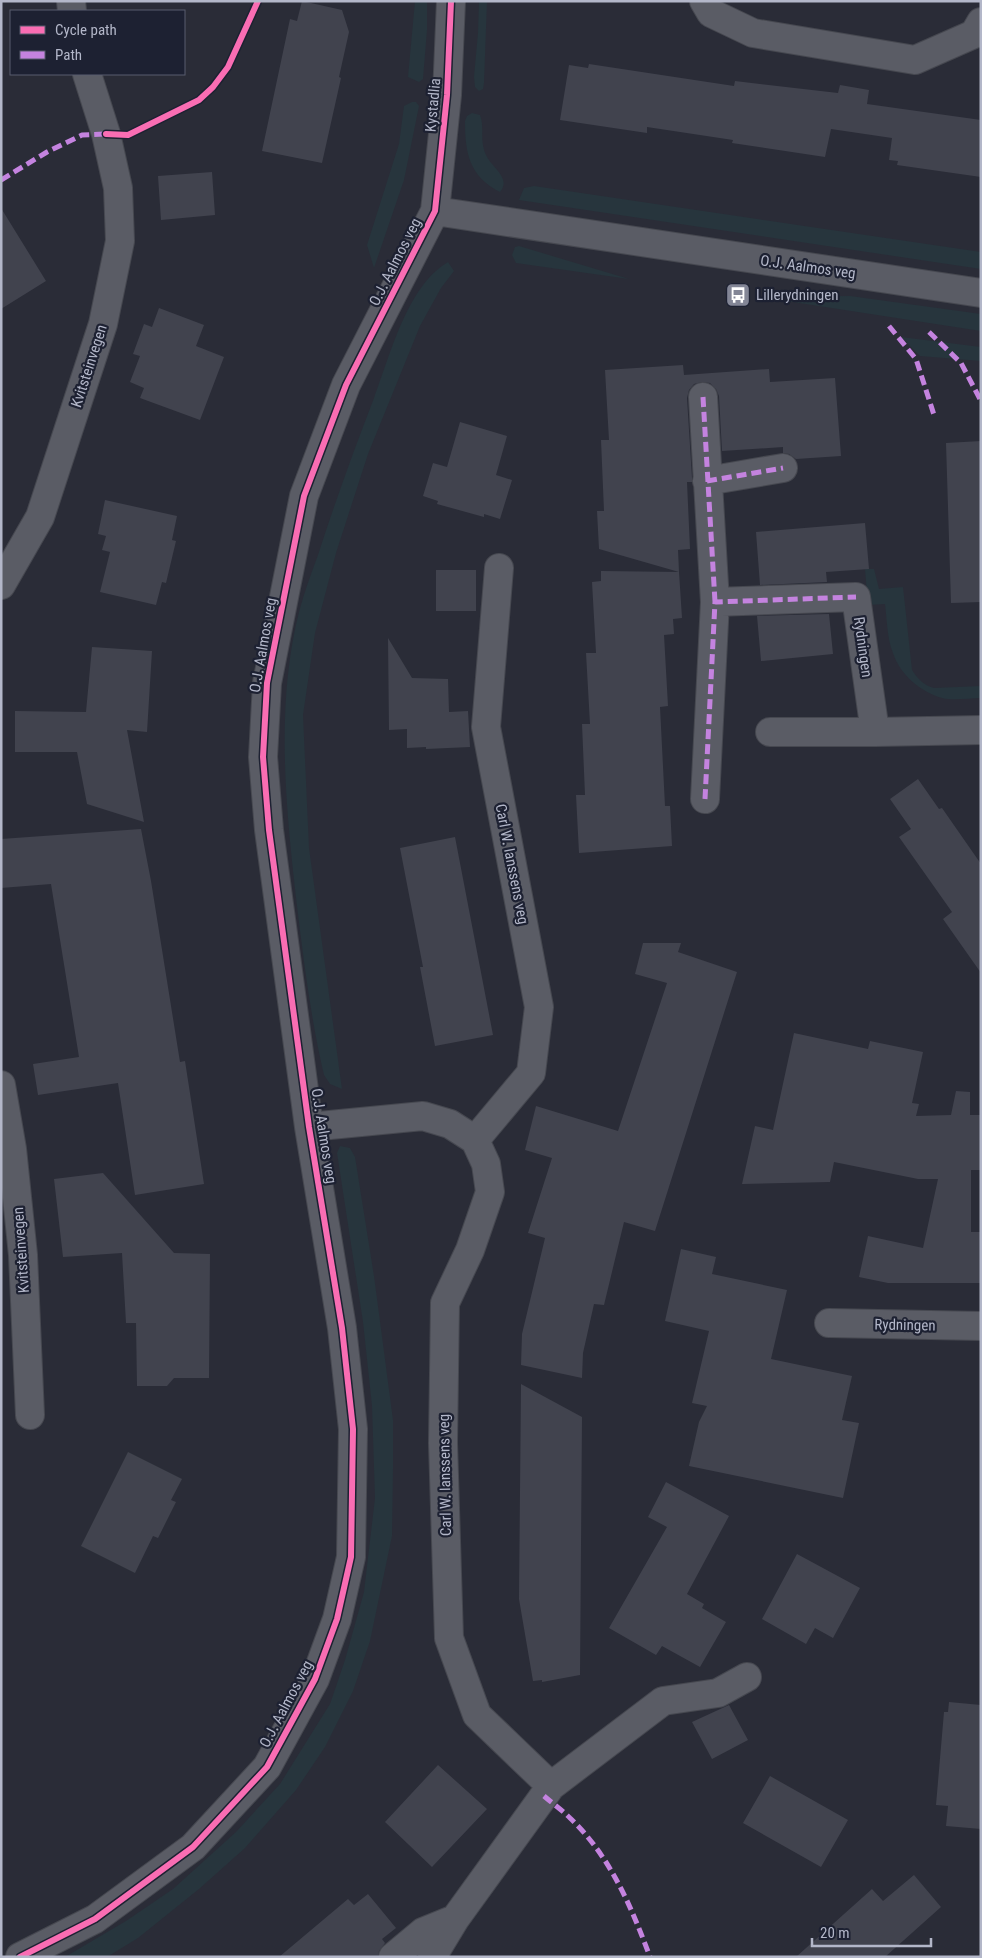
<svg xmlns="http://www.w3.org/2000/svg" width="982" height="1958" font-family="'Roboto Condensed',sans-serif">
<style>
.green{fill:#27353d}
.building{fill:#41434e}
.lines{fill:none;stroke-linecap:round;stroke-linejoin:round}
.minor-casing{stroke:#464850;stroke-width:30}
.minor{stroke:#5a5c65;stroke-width:28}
.quiet{stroke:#c483df;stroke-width:5;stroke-dasharray:10 5;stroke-linecap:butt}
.cycleway-casing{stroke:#1d2132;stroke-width:9}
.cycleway{stroke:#f96db3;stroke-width:6}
.labels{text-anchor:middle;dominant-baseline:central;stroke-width:4.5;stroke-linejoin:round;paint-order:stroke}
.street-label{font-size:15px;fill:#b3b7c9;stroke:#1d2132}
.poi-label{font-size:15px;fill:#b3b7c9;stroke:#1d2132;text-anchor:start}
</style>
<rect width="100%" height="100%" fill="#2a2c37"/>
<path class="green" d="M 415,1 L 427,1 L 427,30 L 423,79 L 419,82 L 408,77 Z
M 479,1 L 487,1 L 484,83 L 483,89 L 479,91 L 475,87 L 474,77 L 478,33 Z
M 412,102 L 416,102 L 419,106 L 404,180 L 374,268 L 367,245 L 399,144 L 404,106 Z
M 472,113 L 480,115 C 485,128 479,139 486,155 C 491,167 512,178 500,192 C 469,176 465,153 465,121 L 467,116 Z
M 534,186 L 981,252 L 981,269 L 519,200 L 524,188 Z
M 519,246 L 629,279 L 516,263 L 512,255 L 515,247 Z
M 448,262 L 454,271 L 441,288 L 420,326 L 368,454 L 336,553 L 315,633 L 303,715 L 309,848 L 342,1089 L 330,1084 L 324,1075 C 311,1020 304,963 297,906 C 286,810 275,707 299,612 C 304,593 311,574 318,555 C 335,502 354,450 374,398 C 390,356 407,286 448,262 Z
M 850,296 L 981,314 L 981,331 L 761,297 Z
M 901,337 L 981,347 L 981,361 L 920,356 Z
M 865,569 L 874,569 L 879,589 L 903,587 L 912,670 C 918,679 923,685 934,688 L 981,686 L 981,698 C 969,698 954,701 942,698 C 921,692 900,675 893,653 C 887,639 887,620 885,604 L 868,605 Z
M 340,1146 L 350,1148 L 355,1157 L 374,1276 L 393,1420 L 393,1469 L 392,1536 L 370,1641 L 353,1691 L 325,1747 L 296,1790 L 245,1848 L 199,1889 L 138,1938 L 107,1957 L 65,1957 L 126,1921 L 173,1889 L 236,1832 L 280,1784 L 330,1704 L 345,1660 L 364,1592 L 375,1498 L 372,1406 L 363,1322 L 337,1153 Z"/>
<path class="building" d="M 302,1 L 342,10 L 349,32 L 339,77 L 341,78 L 322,163 L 262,151 L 290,19 L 297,21 Z
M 589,64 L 734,86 L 735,81 L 838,93 L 840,85 L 869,90 L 867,104 L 981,120 L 981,177 L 897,165 L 898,161 L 889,160 L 892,138 L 831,129 L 825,157 L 732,143 L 733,140 L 647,127 L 647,133 L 560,120 L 569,65 L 588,68 Z
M 212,172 L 215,215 L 161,220 L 158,176 Z
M 1,208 L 46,281 L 1,309 Z
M 159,308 L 204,325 L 196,346 L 224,357 L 200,420 L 140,398 L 144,388 L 130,382 L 140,356 L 133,354 L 144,324 L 152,327 Z
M 683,365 L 684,375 L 769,369 L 770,382 L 835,378 L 841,456 L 796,459 L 789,454 L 783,453 L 783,447 L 722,451 L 719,396 L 716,389 L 710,383 L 702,382 L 694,384 L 689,390 L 687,398 L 692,478 L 692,482 L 687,482 L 690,549 L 678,550 L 679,572 L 599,549 L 597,511 L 604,511 L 601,440 L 609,440 L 605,370 Z
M 460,422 L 507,436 L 496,475 L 512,480 L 500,519 L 484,514 L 484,517 L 437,504 L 438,501 L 423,496 L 433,463 L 447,467 Z
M 981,441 L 981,602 L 951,603 L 946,443 Z
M 105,500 L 177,516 L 172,540 L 176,541 L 166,583 L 162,582 L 156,605 L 100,592 L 110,552 L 102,550 L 106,536 L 98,534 Z
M 865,523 L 869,569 L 826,572 L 827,582 L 760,585 L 756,532 Z
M 436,570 L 476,570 L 476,611 L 436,611 Z
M 601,571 L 679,572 L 682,618 L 673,619 L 674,634 L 664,635 L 668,706 L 660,707 L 665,806 L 670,806 L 672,846 L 579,853 L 576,795 L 585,795 L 582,724 L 590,724 L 586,653 L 596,653 L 592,582 L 601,581 Z
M 829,614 L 833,654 L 761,661 L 757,616 Z
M 388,638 L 412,678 L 448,679 L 449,712 L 468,711 L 470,747 L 426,749 L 426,747 L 407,748 L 407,729 L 389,730 Z
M 92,647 L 152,651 L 147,732 L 127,730 L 144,822 L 87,804 L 77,752 L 15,752 L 15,711 L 86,712 Z
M 918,779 L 939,809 L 942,808 L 981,864 L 981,973 L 943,919 L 952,912 L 899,837 L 911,829 L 890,799 Z
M 141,829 L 151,881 L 180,1062 L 185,1061 L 204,1184 L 135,1195 L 118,1083 L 38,1095 L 33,1064 L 79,1057 L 51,884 L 1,888 L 1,839 Z
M 455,837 L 493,1035 L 435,1046 L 420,967 L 423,967 L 400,848 Z
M 643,943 L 681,943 L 678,952 L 737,972 L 655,1231 L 624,1222 L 604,1305 L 594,1304 L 583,1353 L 582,1378 L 521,1365 L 522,1334 L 545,1238 L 528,1233 L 552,1158 L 525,1150 L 536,1106 L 618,1131 L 667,983 L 635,974 Z
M 794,1033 L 868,1049 L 870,1041 L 923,1052 L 912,1103 L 919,1104 L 916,1116 L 951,1115 L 956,1091 L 970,1092 L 970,1115 L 981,1115 L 981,1170 L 971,1170 L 971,1232 L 981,1232 L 981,1283 L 888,1283 L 859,1277 L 868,1236 L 923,1248 L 938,1179 L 918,1179 L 834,1162 L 830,1182 L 742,1184 L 755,1126 L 773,1130 Z
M 103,1173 L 174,1253 L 210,1254 L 209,1378 L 174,1378 L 167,1386 L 137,1386 L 136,1323 L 126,1323 L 122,1253 L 63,1257 L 54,1179 Z
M 681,1249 L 716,1257 L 712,1274 L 787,1290 L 771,1359 L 852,1376 L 842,1420 L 859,1423 L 843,1498 L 689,1466 L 699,1422 L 707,1406 L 692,1403 L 709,1331 L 665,1321 Z
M 521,1384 L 582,1417 L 580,1675 L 542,1682 L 542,1680 L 533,1681 L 519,1599 Z
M 128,1452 L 182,1479 L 171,1500 L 176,1502 L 158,1538 L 153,1536 L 135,1573 L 81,1546 Z
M 666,1482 L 729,1516 L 687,1594 L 704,1604 L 702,1608 L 726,1622 L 700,1667 L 662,1646 L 656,1655 L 609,1628 L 667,1527 L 648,1517 Z
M 797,1554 L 860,1588 L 833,1638 L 815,1628 L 806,1644 L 762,1619 Z
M 949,1702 L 981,1705 L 981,1829 L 946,1826 L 948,1806 L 936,1805 L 944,1712 L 948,1712 Z
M 729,1705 L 748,1740 L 712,1759 L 692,1722 Z
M 438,1765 L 487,1809 L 432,1867 L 385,1822 Z
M 770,1776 L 848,1820 L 821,1867 L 743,1823 Z
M 914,1875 L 941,1907 L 885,1957 L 796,1957 L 872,1889 L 883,1901 Z
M 368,1894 L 396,1928 L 382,1939 L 385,1943 L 379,1951 L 378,1957 L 279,1957 L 348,1899 L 354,1905 Z"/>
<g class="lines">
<defs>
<path id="minor" d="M 71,1 L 72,11
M 704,1 L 711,13 L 753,33 L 915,60 L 974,34 L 981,22
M 435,211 L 981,293
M 703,397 L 715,602
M 707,481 L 783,468
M 1,585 L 40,517 L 103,324 L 120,241 L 118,188 L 106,134 L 87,74
M 770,732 L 875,732
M 705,799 L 715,602 L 856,597 L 875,732 L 981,730
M 1,1085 L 12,1149 L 23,1255 L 30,1415
M 309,1127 L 423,1116 L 450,1124 L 475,1140 L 486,1164 L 490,1192 L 470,1250 L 445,1303 L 443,1443 L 449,1638 L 477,1715 L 551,1786
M 475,1140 L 531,1073 L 539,1007 L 486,727 L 499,568
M 829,1323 L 981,1326
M 20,1957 L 95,1919 L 193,1847 L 267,1767 L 315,1679 L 337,1619 L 351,1557 L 353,1429 L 342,1328 L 309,1127 L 269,830 L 263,757 L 267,683 L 304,496 L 346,385 L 435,211 L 447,95 L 451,1
M 393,1957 L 423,1932 L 455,1919
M 432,1957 L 455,1919 L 551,1786 L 663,1701 L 718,1693 L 747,1677"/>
</defs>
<use href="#minor" class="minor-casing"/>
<use href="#minor" class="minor"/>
<path class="quiet" d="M 1,180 L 47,152 L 82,135 L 106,134
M 889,326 L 916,359 L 934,415
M 929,332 L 961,363 L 981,401
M 703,397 L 715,602
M 707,481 L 783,468
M 705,799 L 715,602 L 856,597
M 544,1796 C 552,1803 562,1810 570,1818 C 610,1856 631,1906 650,1957"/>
<defs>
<path id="cycleway" d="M 106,134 L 128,135 L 199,100 L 213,87 L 228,67 L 258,1
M 20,1957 L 95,1919 L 193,1847 L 267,1767 L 315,1679 L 337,1619 L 351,1557 L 353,1429 L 342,1328 L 309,1127 L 269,830 L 263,757 L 267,683 L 304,496 L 346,385 L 435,211 L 447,95 L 451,1"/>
</defs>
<use href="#cycleway" class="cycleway-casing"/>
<use href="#cycleway" class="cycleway"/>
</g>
<defs>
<symbol id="bus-square" viewBox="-11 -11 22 22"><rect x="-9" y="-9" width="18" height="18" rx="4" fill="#838696" stroke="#1d2132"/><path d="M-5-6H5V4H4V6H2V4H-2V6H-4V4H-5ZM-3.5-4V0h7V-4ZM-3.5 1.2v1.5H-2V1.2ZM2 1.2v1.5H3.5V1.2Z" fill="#fff"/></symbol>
</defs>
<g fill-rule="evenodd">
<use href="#bus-square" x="724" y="281" width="28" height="28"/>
</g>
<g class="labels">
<g class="street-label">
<text transform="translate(433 105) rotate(-85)">Kystadlia</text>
<text transform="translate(395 262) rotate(-63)">O.J. Aalmos veg</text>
<text transform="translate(808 267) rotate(8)">O.J. Aalmos veg</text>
<text transform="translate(89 366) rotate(-72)">Kvitsteinvegen</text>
<text transform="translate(263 645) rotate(-80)">O.J. Aalmos veg</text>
<text transform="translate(863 647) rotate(82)">Rydningen</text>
<text transform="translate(512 864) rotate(79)">Carl W. Ianssens veg</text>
<text transform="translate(324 1136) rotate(81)">O.J. Aalmos veg</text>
<text transform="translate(21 1250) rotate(-94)">Kvitsteinvegen</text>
<text transform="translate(905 1325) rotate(1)">Rydningen</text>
<text transform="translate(445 1475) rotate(-91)">Carl W. Ianssens veg</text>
<text transform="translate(286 1704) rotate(-62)">O.J. Aalmos veg</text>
</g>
<g class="poi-label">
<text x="756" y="295">Lillerydningen</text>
</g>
</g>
<rect width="982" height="1958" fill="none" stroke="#b3b7c9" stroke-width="5"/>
<rect x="10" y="10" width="175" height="65" fill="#1d2132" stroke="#595d6e"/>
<rect x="20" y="26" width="25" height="8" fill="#f96db3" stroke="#595d6e"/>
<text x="55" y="35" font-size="15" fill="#b3b7c9">Cycle path</text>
<rect x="20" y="51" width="25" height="8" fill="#c483df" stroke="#595d6e"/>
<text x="55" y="60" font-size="15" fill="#b3b7c9">Path</text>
<path d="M812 1938v8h119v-8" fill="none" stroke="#b3b7c9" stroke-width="2.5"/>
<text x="820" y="1938" font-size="15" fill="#b3b7c9" stroke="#1d2132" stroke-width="4" paint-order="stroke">20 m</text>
</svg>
